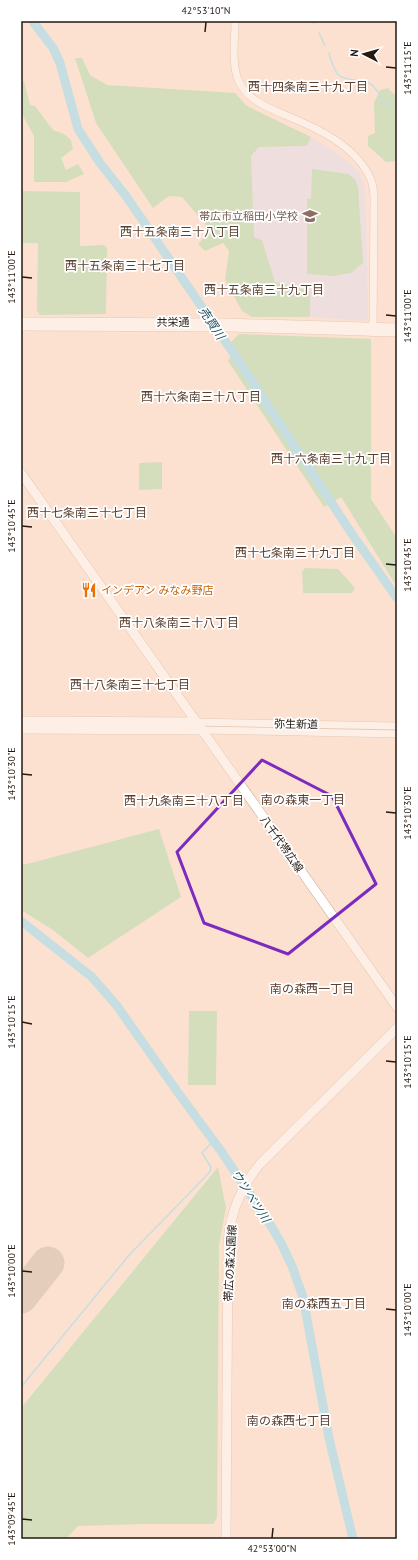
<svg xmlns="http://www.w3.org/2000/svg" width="418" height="1560" font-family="'PT Sans','Noto Sans JP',sans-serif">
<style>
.education{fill:#ded9ef}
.green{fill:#a5d9a5}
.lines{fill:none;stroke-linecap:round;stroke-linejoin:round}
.stream{stroke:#86d9f7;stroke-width:1.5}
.river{stroke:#86d9f7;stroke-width:9}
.runway{stroke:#cab3a4;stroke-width:33}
.minor-casing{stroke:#caa995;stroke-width:8}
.major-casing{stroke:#caa995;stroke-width:10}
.minor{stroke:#fff;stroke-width:7}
.major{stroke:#fff;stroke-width:9}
.marked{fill:none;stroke:#7b2cbf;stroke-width:3;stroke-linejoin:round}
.ticks{fill:none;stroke:#251912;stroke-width:1.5}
.labels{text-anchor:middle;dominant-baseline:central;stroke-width:3.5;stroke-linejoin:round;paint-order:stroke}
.education-label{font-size:11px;fill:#785e54;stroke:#fff;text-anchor:end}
.street-label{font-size:11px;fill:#251912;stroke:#fff}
.food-label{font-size:11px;fill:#c56008;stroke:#fff;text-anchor:start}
.neighbourhood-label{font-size:12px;fill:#5b3f2e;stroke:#fff}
.water-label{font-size:12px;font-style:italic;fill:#204f5f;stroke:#fff}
.neatline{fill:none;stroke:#251912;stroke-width:1.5}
.ticks-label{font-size:10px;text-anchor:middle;fill:#251912}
</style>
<rect width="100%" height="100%" fill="#fce1d0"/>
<path class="education" d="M 311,137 L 339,154 L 359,172 L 363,181 L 366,195 L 368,317 L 365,321 L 310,317 L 310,291 L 275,282 L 262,240 L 254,237 L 251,156 L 259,147 L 307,146 Z"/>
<path class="green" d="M 75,58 L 82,58 L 90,75 L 107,85 L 235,93 L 247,106 L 311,137 L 307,146 L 259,147 L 251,156 L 254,237 L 262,240 L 275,282 L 310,291 L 310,317 L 252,317 L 242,311 L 225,280 L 229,251 L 223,243 L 205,251 L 198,244 L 210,230 L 182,197 L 169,196 L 153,208 L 96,123 Z
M 21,81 L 24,81 L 30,105 L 35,106 L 53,130 L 64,134 L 71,140 L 73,149 L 61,158 L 66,170 L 78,164 L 84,174 L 66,182 L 34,182 L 34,136 L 22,114 Z
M 388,88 L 394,94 L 397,94 L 397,161 L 386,162 L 368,146 L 368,136 L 375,133 L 374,103 L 380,90 Z
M 312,169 L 348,174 L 355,179 L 358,187 L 363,263 L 351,273 L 333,276 L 307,274 L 307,199 L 311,199 Z
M 21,191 L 80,192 L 80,246 L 104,245 L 107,248 L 106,314 L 40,315 L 37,311 L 38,243 L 21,243 Z
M 239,334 L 371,339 L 371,499 L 397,538 L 397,587 L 341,497 L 324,507 L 228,361 L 234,350 L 230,343 Z
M 162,462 L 162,489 L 139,490 L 139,463 Z
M 305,568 L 338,569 L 355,588 L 352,593 L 303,593 L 302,572 Z
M 159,829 L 181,897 L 88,958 L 53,930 L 21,910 L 21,864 L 27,864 Z
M 189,1011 L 217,1011 L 216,1085 L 188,1085 Z
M 218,1167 L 226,1208 L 219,1245 L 217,1518 L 213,1524 L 142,1524 L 78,1526 L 66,1539 L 21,1539 L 21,1408 Z"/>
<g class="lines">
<path class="stream" d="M 313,21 L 314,24
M 319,33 L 325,46
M 329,53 C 331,60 334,72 340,76 C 349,82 363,78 372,85 C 381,93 383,107 397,106
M 21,1387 L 130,1254 L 210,1172 L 211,1167 L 202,1153 L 213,1141"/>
<path class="river" d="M 34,21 L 34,23 L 53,48 L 60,63 L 78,129 L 100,163 L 126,196 L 234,354 L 352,534 L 397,598
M 21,921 L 92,977 L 117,1006 L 179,1094 L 221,1151 L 270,1224 L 281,1243 L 292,1266 L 303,1297 L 329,1438 L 353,1539"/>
<path class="runway" d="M 21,1297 L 48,1263"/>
<defs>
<path id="minor" d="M 235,21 C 235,40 231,64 239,82 C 249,101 267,107 285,115 C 317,128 357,146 371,180 C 374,187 374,194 374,201 L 373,333
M 21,321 L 224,322 L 397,327
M 21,327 L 228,328 L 397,333
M 195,722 L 397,726
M 201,730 L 397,734"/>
<path id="major" d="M 21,473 L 397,1007
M 21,721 L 195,722
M 21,729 L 201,730
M 226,1539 L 228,1243 C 230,1213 241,1187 260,1164 L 397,1028"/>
</defs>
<use href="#minor" class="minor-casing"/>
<use href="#major" class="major-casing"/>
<use href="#minor" class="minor"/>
<use href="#major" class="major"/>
</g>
<path d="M0 0H418V1560H0ZM 262,760 L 332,796 L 376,884 L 288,954 L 204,923 L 177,852 Z" fill="#fce1d0" fill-opacity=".55" fill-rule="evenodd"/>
<path class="marked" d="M 262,760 L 332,796 L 376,884 L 288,954 L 204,923 L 177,852 Z"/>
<path class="ticks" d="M 205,32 L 206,22M 386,67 L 396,68M 22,277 L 32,278M 386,315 L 396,316M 22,526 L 32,527M 386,564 L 396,565M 22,774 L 32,775M 386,812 L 396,813M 22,1022 L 32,1024M 386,1061 L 396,1062M 22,1271 L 32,1272M 386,1309 L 396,1310M 22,1519 L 32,1520M 272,1538 L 273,1528"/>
<defs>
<symbol id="school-bare" viewBox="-9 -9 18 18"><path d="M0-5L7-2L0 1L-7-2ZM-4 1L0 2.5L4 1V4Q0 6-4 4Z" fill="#8d6e63" stroke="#fff" stroke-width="2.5" paint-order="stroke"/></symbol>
<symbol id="restaurant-bare" viewBox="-9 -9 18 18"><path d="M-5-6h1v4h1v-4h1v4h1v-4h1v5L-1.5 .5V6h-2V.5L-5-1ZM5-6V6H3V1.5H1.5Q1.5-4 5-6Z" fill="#e8710a" stroke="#fff" stroke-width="2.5" paint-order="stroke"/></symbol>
</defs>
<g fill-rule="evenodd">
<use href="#school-bare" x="299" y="205" width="22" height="22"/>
<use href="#restaurant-bare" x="78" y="579" width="22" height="22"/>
</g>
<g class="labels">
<g class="education-label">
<text x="298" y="216">帯広市立稲田小学校</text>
</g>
<g class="street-label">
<text x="173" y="322">共栄通</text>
<text transform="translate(296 724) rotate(1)">弥生新道</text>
<text transform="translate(282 844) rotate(55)">八千代帯広線</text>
<text transform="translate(230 1263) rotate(-87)">帯広の森公園線</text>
</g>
<g class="food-label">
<text x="101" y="590">インデアン みなみ野店</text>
</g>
<g class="neighbourhood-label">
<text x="308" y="86">西十四条南三十九丁目</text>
<text x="180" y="231">西十五条南三十八丁目</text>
<text x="125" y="265">西十五条南三十七丁目</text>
<text x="264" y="289">西十五条南三十九丁目</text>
<text x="201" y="396">西十六条南三十八丁目</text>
<text x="331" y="458">西十六条南三十九丁目</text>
<text x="87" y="512">西十七条南三十七丁目</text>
<text x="295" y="552">西十七条南三十九丁目</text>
<text x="179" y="622">西十八条南三十八丁目</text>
<text x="130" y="684">西十八条南三十七丁目</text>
<text x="303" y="799">南の森東一丁目</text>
<text x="184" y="800">西十九条南三十八丁目</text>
<text x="312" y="988">南の森西一丁目</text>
<text x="324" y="1303">南の森西五丁目</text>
<text x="289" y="1420">南の森西七丁目</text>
</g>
<g class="water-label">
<text transform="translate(212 323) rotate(56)">売買川</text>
<text transform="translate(251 1196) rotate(57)">ウツベツ川</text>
</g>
</g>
<rect width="418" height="1560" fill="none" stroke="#ffffff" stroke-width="44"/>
<g transform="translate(364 54) rotate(276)" stroke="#ffffff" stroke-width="3" paint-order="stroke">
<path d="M0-3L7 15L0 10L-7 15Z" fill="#251912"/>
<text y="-6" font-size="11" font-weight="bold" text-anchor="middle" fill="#251912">N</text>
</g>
<rect x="22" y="22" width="374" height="1516" class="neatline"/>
<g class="ticks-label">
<text x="206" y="14">42°53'10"N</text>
<text transform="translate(407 68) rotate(-90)" y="4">143°11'15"E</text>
<text transform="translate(11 277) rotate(-90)" y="4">143°11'00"E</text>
<text transform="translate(407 316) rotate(-90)" y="4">143°11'00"E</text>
<text transform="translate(11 526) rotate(-90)" y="4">143°10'45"E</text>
<text transform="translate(407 565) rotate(-90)" y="4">143°10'45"E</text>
<text transform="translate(11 774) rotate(-90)" y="4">143°10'30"E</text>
<text transform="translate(407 813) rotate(-90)" y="4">143°10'30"E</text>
<text transform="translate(11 1022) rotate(-90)" y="4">143°10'15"E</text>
<text transform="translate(407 1062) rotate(-90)" y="4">143°10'15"E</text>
<text transform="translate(11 1271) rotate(-90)" y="4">143°10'00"E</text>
<text transform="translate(407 1310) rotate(-90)" y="4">143°10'00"E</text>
<text transform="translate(11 1519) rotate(-90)" y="4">143°09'45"E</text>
<text x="272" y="1552">42°53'00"N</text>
</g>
</svg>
